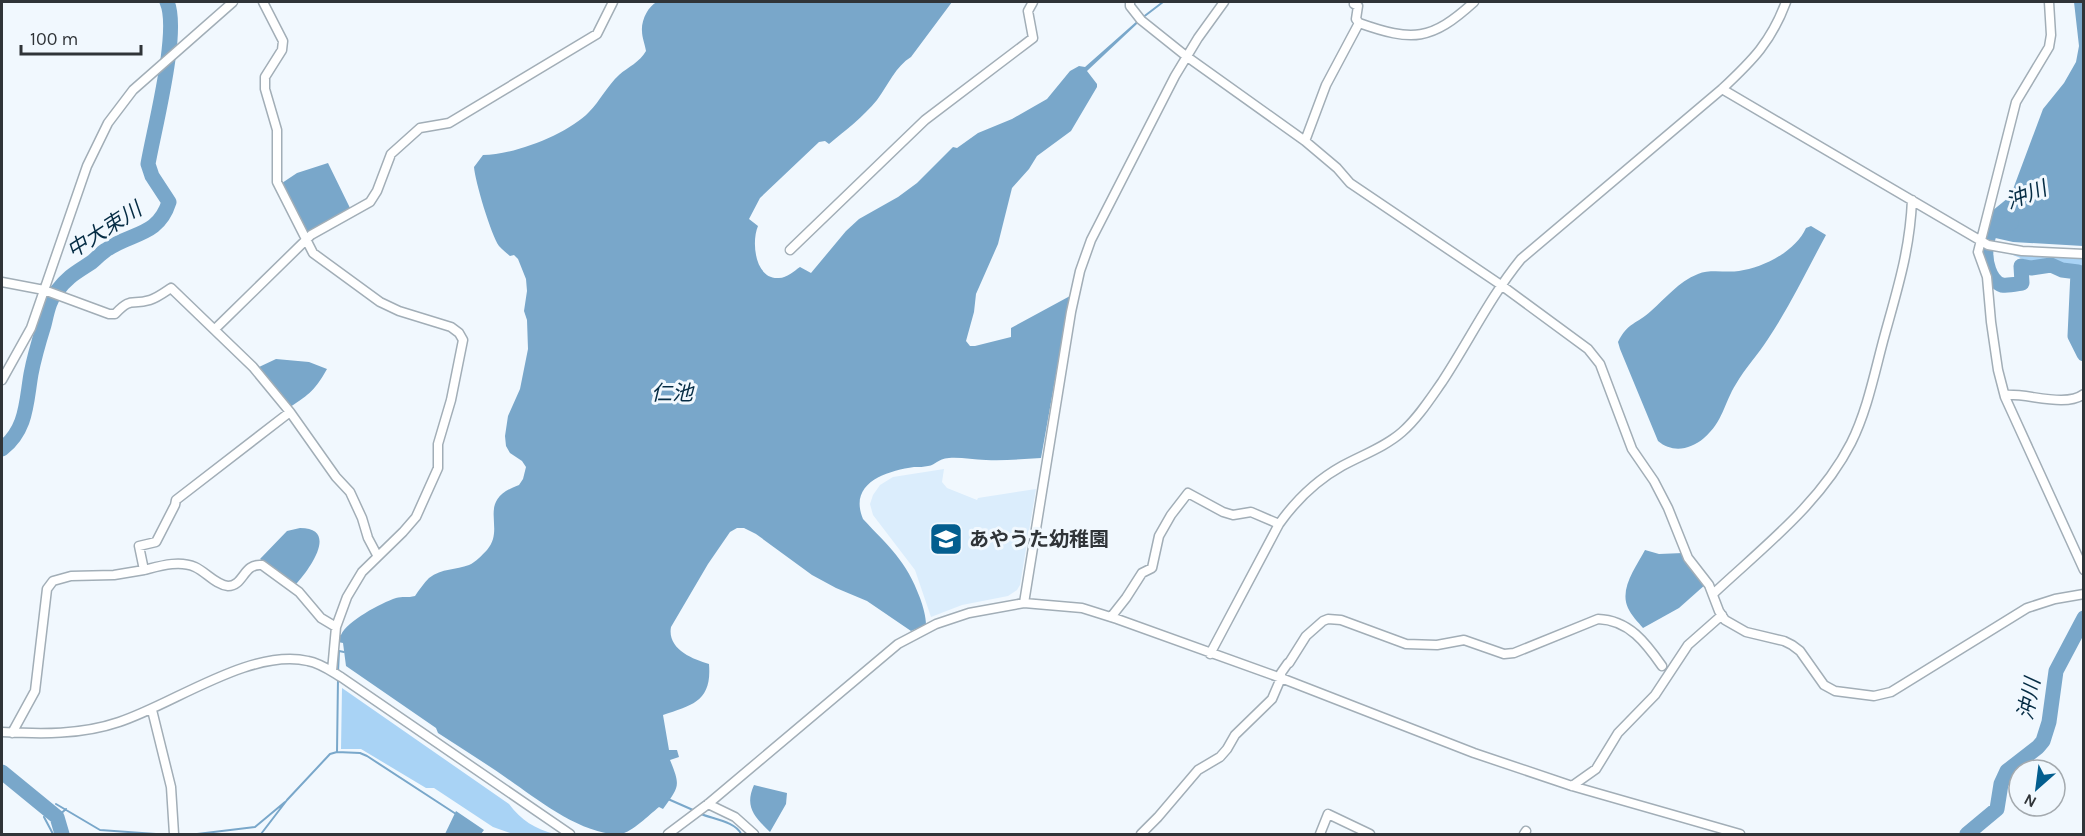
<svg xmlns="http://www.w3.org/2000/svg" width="2085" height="836" font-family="Karla,'Noto Sans JP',sans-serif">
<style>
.built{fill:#dbedfc}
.green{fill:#a9d3f5}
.water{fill:#79a7ca}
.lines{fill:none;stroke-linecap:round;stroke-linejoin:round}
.stream{stroke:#79a7ca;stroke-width:2}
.river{stroke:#79a7ca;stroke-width:15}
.minor-casing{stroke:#a2aeb7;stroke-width:11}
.minor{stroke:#fff;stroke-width:8}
.labels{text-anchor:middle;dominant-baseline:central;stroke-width:6;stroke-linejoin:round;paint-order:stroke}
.poi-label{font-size:20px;font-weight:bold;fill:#303438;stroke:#f1f8fe;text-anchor:start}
.water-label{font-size:21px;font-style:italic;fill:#052c44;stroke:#f1f8fe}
</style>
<rect width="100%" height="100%" fill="#f1f8fe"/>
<path class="built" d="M 944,469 L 942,482 L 947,488 L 977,500 L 978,498 L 1036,489 L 1020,585 L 1017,590 L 1008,596 L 962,605 L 931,617 L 915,570 L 873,515 L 870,504 L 873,495 L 880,485 L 893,477 Z"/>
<path class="green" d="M 2003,251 L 2083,258 L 2083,271 L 2062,269 L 2051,264 L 2038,265 Z
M 342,688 L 509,804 C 521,820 535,829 555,834 L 513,834 L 493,827 L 434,788 L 426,788 L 361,749 L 341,749 Z"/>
<path class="water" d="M 657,2 L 952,2 L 911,57 C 896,66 888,85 877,100 C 863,117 846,130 829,144 L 825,141 L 819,142 L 760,198 L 749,219 L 758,226 C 751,242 755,280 779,278 C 787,278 794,271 800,267 L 811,273 L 846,231 L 859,219 L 898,197 L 917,183 L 953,147 L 957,148 L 978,133 L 1012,119 L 1047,99 L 1070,71 L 1079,66 L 1085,67 L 1137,21 L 1138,23 L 1087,71 L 1097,84 L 1097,87 L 1071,131 L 1037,156 L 1029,169 L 1012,188 L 998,244 L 976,294 L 974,312 L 966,341 L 970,346 L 975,346 L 1011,337 L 1011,328 L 1070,296 L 1041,458 C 1023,459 1004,461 986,460 C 973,460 961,457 949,458 C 937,459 936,465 928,466 C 924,467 919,467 914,467 C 886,471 848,483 863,519 C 889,547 906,560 920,598 C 923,606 926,617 926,625 L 911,631 L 867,601 L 836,588 L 812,575 L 756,534 L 744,528 L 737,528 L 730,532 L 708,564 L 671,627 C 667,649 692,659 709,664 C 712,701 693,705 663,715 L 669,750 L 677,750 L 679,757 L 670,760 C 681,787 679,786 663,809 L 659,807 C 649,815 632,832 621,834 C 585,836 542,803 515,784 C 490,766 464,750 438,733 L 436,728 L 346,666 L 343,643 L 338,642 L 338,635 L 341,635 C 347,621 381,603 396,598 C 402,596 408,598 415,596 C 419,590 424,583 429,578 C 442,568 456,570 469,565 C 476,562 482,555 487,550 C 507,527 474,501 519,485 L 523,479 L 526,467 L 522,461 L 510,453 L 506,446 L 505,436 L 508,416 L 520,389 L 528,349 L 527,320 L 524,311 L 527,291 L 526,279 L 518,259 L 514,255 L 510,256 C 506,253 502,249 499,246 C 491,235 475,181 474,167 L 483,155 C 514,155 568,134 589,112 C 600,101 607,86 619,75 C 628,67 640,62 646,51 C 645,44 642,38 642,31 C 641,21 648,6 657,2 Z
M 2074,2 L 2083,2 L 2083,246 L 2013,242 L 1991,237 L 1993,227 L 1987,225 L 1992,211 L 2008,198 L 2012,192 L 2043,109 L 2064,83 L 2076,62 L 2079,46 Z
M 328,163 L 350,208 L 310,231 L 306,232 L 282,183 L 297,173 Z
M 1811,226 L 1826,235 C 1807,270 1790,306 1768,339 C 1758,355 1745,368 1736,384 C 1724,403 1723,422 1704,438 C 1690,450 1672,453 1658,441 L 1620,349 L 1618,342 C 1628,322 1637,324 1651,311 C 1666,298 1678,282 1698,274 C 1710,269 1726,273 1739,271 C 1763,268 1796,251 1806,228 Z
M 276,359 L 309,362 L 327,369 C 315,390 310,394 290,407 L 259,367 Z
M 300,528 C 339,528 310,569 296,584 L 260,559 L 287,531 Z
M 1645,550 L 1659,554 L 1683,553 L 1706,584 L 1679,608 L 1643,628 C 1638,622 1631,615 1628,608 C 1619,589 1636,567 1645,550 Z
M 754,785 L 787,793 L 786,804 L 770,832 C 755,817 744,807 754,785 Z
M 456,811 L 484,830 L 481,834 L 445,834 Z"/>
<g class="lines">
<path class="stream" d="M 1142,18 L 1163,2
M 338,672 L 339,651 L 344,652
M 337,752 L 360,753 L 367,756 L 456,814
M 668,799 L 693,810
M 56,804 L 100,830 L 156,834
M 701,814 C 713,819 736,822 741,834
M 44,817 L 53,834
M 57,817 L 66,809
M 197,834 L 255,827 L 285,802
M 261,834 L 287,800 L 330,754 L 337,752 L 338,678"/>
<path class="river" d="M 1988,238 L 1990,231 L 2011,223
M 1986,249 C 1985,260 1989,281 2002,285 C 2008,286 2016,284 2022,283 L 2021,266 L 2031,268 L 2051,265 L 2062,270 L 2078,272 L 2075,336 L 2084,354
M 2,449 C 27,429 26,403 31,374 C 34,358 39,341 44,325 C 47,313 49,300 57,291 C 68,276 77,272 92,262 C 97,258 101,253 106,250 C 131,232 158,237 169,202 L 152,176 L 148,164 C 154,129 180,31 167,2
M 2,772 L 57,817 L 62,834
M 1967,834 L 1997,809 L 2001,784 L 2007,771 L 2038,747 L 2043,741 L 2049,722 L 2056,671 L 2084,618"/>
<defs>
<path id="minor" d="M 263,2 L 283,41 L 282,50 L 265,77 L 265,89 L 277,130 L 277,182 L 313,253 L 380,302 L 399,311 L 451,327 L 459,333 L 463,340 L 451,400 L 438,444 L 438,468 L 416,517 L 403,532 L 362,572 L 347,597 L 336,627 L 332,671
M 1130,2 L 1130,6 L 1141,20 L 1186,56 L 1305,141 L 1337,168 L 1350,183 L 1501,285 L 1588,349 L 1600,364 L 1632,449 L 1654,481 L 1668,508 L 1688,558 L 1709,585 L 1719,611 L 1725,620 L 1746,632 L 1784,641 L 1792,645 L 1800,651 L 1824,685 L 1835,691 L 1874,696 L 1891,692 L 2027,608 L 2055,599 L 2084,594
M 2049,2 L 2051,35 L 2049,47 L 2016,102 L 1978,252 L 1987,277 L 1991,322 L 1998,370 L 2005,397 L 2084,570
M 1359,23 C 1413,42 1431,41 1474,2
M 1722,89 L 1988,245 L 2022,251 L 2084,254
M 1305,141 L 1326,85 L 1359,23 L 1356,19 L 1358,6 L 1354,4 L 1356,2
M 790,250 L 925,120 L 1033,38 L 1028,11 L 1033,2
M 2,282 L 44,290 L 109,314 L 115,314 C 132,296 131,306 150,300 C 157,298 165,292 171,288 L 253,367 L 290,412 L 336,477 L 350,492 L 362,518 L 368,538 L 377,555
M 215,329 L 311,235 L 370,202 L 377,191 L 391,154 L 420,128 L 449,123 L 597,34 L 613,2
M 2,380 L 31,328 L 87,166 L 108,123 L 133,90 L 233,2
M 2005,395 C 2028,393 2065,408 2084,394
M 144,570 C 160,566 179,560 195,567 C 206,572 216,585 228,586 C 244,586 243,563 262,565 L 299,592 L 321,618 L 336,627
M 1713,594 C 1762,548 1820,504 1851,443 C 1868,409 1875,370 1885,334 C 1898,287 1910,249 1912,200
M 1024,603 L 1071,312 L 1080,271 L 1091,240 L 1175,76 L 1198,38 L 1224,2
M 1111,617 L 1126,598 L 1142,573 L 1152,568 L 1159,536 L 1171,515 L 1188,493 L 1223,512 L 1233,515 L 1251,512 L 1279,524
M 1210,654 L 1279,524 C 1296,500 1317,480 1342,466 C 1362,455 1385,447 1402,432 C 1418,418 1430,399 1442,382 C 1469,341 1490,297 1521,259 L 1722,89 C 1753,60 1771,42 1786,2
M 152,710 L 171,787 L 174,834
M 2,732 C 41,734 81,735 119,722 C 174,704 250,648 308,661 C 320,663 331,671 341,677 L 570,834
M 12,733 L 35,691 L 47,589 L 53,581 L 71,576 L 114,575 L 144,570 L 139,546 L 156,542 L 175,505 L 176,500 L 290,412
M 1572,786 L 1596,769 L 1618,733 L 1655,695 L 1688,645 L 1722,615
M 708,804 L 735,817 L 754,834
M 668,834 L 708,804 L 898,644 L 936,624 L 969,613 L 1024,603 L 1082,608 L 1117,619 L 1281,678 L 1474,753 L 1572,786 L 1740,834
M 1141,834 L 1158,817 L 1198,770 L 1220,757 L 1227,749 L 1235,735 L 1272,699 L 1281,678 L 1281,673 L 1288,663 L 1289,663 L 1306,636 L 1323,621 L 1328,619 L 1341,620 L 1406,644 L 1437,645 L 1464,640 L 1504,654 L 1514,653 L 1598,619 C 1629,620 1646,643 1662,666
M 1320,834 L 1328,814 L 1370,834
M 1524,834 L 1526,831"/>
</defs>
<use href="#minor" class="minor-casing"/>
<use href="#minor" class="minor"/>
</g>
<defs>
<symbol id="school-square" viewBox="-11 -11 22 22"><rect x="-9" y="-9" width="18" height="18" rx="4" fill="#035e8f" stroke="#f1f8fe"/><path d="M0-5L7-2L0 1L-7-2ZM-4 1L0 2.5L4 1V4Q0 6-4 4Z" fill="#fff"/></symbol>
</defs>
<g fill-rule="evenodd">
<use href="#school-square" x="927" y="520" width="38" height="38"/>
</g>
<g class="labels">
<g class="poi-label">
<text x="969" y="539">あやうた幼稚園</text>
</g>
<g class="water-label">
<text transform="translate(2026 195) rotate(-21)">沖川</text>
<text transform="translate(104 230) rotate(-33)">中大束川</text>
<text x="672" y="393">仁池</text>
<text transform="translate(2029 699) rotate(-79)">沖川</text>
</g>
</g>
<rect width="2085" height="836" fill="none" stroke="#303438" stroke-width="6"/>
<g transform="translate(2037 788) rotate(208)"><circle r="28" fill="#f1f8fe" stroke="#a4aaaf" stroke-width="1.5"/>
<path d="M0-4.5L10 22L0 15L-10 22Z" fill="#035e8f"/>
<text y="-9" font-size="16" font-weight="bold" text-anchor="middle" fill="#303438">N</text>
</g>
<path d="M21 45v9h120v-9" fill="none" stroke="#303438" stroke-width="3"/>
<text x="30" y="45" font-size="18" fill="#303438" stroke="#f1f8fe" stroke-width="4.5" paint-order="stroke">100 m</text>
</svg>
